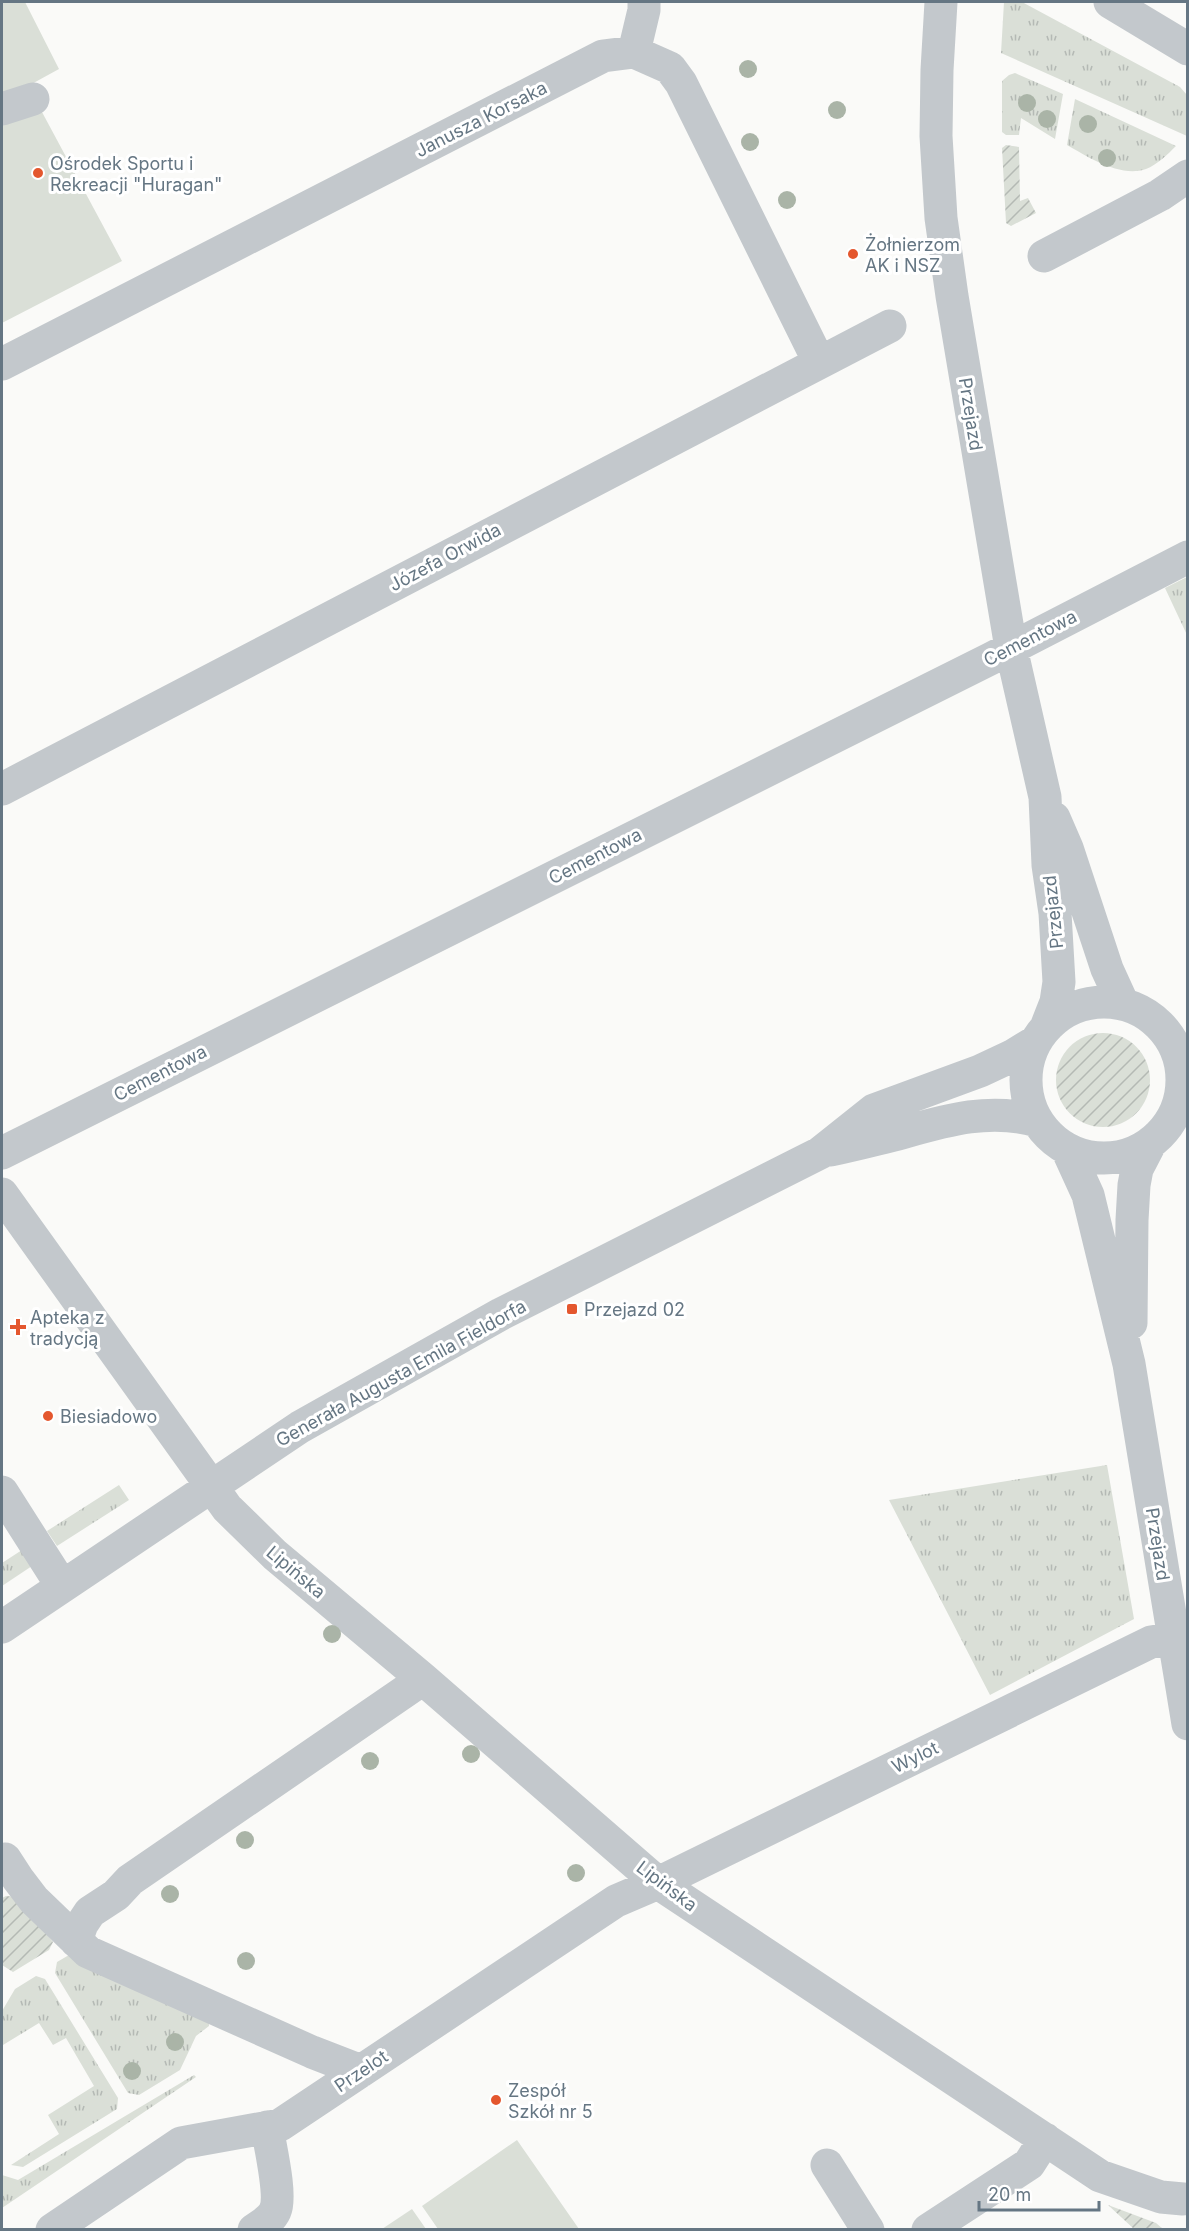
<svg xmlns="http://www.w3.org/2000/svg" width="1189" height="2231" font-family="Inter,sans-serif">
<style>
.grass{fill:url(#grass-tufts)}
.garden{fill:url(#garden-furrows)}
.pitch{fill:#dadfd7}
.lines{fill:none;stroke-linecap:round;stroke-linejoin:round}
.minor{stroke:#c3c8cc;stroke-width:33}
.tree{fill:#aab4a7}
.poi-dot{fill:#e4572e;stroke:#fff;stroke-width:2}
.labels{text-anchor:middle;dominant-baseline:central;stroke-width:6;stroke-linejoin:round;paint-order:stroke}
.street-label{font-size:18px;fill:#657683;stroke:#fff}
.poi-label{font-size:18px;fill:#657683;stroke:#fff;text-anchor:start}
</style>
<defs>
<pattern id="grass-tufts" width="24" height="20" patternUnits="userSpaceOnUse" patternTransform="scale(1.5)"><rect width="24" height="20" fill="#dadfd7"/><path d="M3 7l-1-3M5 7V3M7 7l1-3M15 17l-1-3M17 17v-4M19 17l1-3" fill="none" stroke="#b4b9b4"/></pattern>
<pattern id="garden-furrows" width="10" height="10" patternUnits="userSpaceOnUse" patternTransform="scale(1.5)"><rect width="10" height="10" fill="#dadfd7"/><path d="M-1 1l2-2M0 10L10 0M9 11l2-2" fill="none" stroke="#b4b9b4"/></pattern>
</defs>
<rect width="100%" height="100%" fill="#fafaf8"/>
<path class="grass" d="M 1004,2 L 1022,2 L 1180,87 L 1187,95 L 1187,136 L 1001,53 Z
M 1015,73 L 1063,94 L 1055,139 L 1021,118 L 1019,135 L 1006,135 L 1002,132 L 1002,81 L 1009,75 Z
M 1075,99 L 1176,146 C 1168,154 1157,165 1146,169 C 1120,178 1088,157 1067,145 Z
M 1187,577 L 1187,635 L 1165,588 Z
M 1107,1465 L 1134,1619 L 990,1695 L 889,1500 Z
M 119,1485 L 129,1500 L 57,1546 L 47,1531 Z
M 22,1550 L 32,1566 L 2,1586 L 2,1563 Z
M 69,1955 L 209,2023 L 209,2026 L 196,2036 L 180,2070 L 139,2095 L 128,2093 L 55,1973 L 57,1962 Z
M 36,1976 L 45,1979 L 118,2098 L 117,2109 L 23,2167 L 11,2165 L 59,2134 L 48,2115 L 94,2086 L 66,2038 L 53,2045 L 39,2023 L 3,2045 L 2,2043 L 2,2011 L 15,1989 Z
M 194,2075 L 196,2077 L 2,2208 L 2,2175 L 18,2180 Z"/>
<path class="garden" d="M 1006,145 L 1019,147 L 1020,201 L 1028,198 L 1036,213 L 1011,226 L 1006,223 L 1002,148 Z
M1056 1080a47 47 0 1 1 94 0a47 47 0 1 1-94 0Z
M 6,1896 L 17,1897 L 53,1942 L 49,1950 L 13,1972 L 2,1965 L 2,1898 Z
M 1108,2205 L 1156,2223 L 1163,2229 L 1134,2229 Z"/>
<path class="pitch" d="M 2,2 L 25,2 L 59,69 L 28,86 L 122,261 L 2,323 Z
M 517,2140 L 579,2229 L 438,2229 L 422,2206 Z
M 412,2209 L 426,2229 L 382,2229 Z"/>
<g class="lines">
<path class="minor" d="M 941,2 L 937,70 L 936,136 L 941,218 L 952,296 L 1011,648 L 1045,797 L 1048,865 L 1055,913 L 1059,982 L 1056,1002 L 1047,1025
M 1110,2 L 1188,49
M 634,52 L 644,10 L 644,2
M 2,109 L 33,99
M 1044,256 L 1160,195 L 1188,176
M 2,364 L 603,56 L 634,52 L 670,68 L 681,83 L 819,362
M 2,789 L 890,326
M 1054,818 L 1067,848 L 1107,969 L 1123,1004
M1026 1080a78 78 0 1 1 156 0a78 78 0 1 1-156 0Z
M 1067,1149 L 1088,1195 L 1129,1364 L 1188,1724
M 831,1150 C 853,1145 875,1140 898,1134 C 944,1121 989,1107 1037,1121
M 2,1153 L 990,659 L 1188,557
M 2,1194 L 227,1508 L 275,1555 L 423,1679 L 658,1883 L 1100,2176 L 1161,2197 L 1183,2199
M 1131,1323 L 1132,1220 L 1134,1185 L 1137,1169 L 1151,1142
M 2,1492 L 62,1586
M 2,1627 L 300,1427 L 501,1314 L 820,1153 L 874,1110 L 980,1071 L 1012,1056 L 1035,1042
M 5,1859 L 18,1879 L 34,1900 L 88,1952 L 312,2052 L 361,2071
M 76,1941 L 82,1924 L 90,1912 L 116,1895 L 130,1880 L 423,1679
M 827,2165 L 868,2230
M 52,2230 L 181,2143 L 280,2125 L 616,1901 L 658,1883 L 1151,1642 L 1188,1636
M 254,2230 C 262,2224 271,2220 275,2211 C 282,2196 270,2146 267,2127
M 928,2230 L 1029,2164 L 1045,2139"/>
</g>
<g class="tree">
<circle cx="748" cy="69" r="9"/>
<circle cx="1027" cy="103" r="9"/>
<circle cx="837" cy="110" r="9"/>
<circle cx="1047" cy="119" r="9"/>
<circle cx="1088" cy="124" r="9"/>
<circle cx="750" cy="142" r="9"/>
<circle cx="1107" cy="158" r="9"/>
<circle cx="787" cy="200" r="9"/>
<circle cx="332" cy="1634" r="9"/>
<circle cx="471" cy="1754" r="9"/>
<circle cx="370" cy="1761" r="9"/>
<circle cx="245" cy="1840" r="9"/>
<circle cx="576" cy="1873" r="9"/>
<circle cx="170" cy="1894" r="9"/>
<circle cx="246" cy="1961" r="9"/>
<circle cx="175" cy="2042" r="9"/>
<circle cx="132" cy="2071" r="9"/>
</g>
<g class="poi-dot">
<circle cx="38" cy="173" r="6"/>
<circle cx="853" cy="254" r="6"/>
<rect x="566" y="1303" width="12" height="12" rx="3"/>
<path d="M15 1318h6v6h6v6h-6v6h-6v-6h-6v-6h6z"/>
<circle cx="48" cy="1416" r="6"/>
<circle cx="496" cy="2100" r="6"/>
</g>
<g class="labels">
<g class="street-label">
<text transform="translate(481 119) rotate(-27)">Janusza Korsaka</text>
<text transform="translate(971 414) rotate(81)">Przejazd</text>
<text transform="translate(445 557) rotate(-28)">Józefa Orwida</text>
<text transform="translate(1030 638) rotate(-27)">Cementowa</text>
<text transform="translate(595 856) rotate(-27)">Cementowa</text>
<text transform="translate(1053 912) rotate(-96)">Przejazd</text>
<text transform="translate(160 1073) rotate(-27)">Cementowa</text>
<text transform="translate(401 1373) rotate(-29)">Generała Augusta Emila Fieldorfa</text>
<text transform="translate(1158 1544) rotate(81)">Przejazd</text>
<text transform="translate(296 1572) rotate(40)">Lipińska</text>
<text transform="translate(915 1757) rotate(-26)">Wylot</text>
<text transform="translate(667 1886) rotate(37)">Lipińska</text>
<text transform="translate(361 2071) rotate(-34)">Przelot</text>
</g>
<g class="poi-label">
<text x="50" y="163">Ośrodek Sportu i<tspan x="50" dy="21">Rekreacji "Huragan"</tspan></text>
<text x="865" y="244">Żołnierzom<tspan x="865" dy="21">AK i NSZ</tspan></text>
<text x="584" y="1309">Przejazd 02</text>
<text x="30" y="1317">Apteka z<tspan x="30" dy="21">tradycją</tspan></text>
<text x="60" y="1416">Biesiadowo</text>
<text x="508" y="2090">Zespół<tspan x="508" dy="21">Szkół nr 5</tspan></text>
</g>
</g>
<rect width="1189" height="2231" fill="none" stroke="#657683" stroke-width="6"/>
<path d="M979 2201v9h120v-9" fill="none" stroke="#657683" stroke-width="3"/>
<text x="988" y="2201" font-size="18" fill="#657683" stroke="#ffffff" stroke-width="4.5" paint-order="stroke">20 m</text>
</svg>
